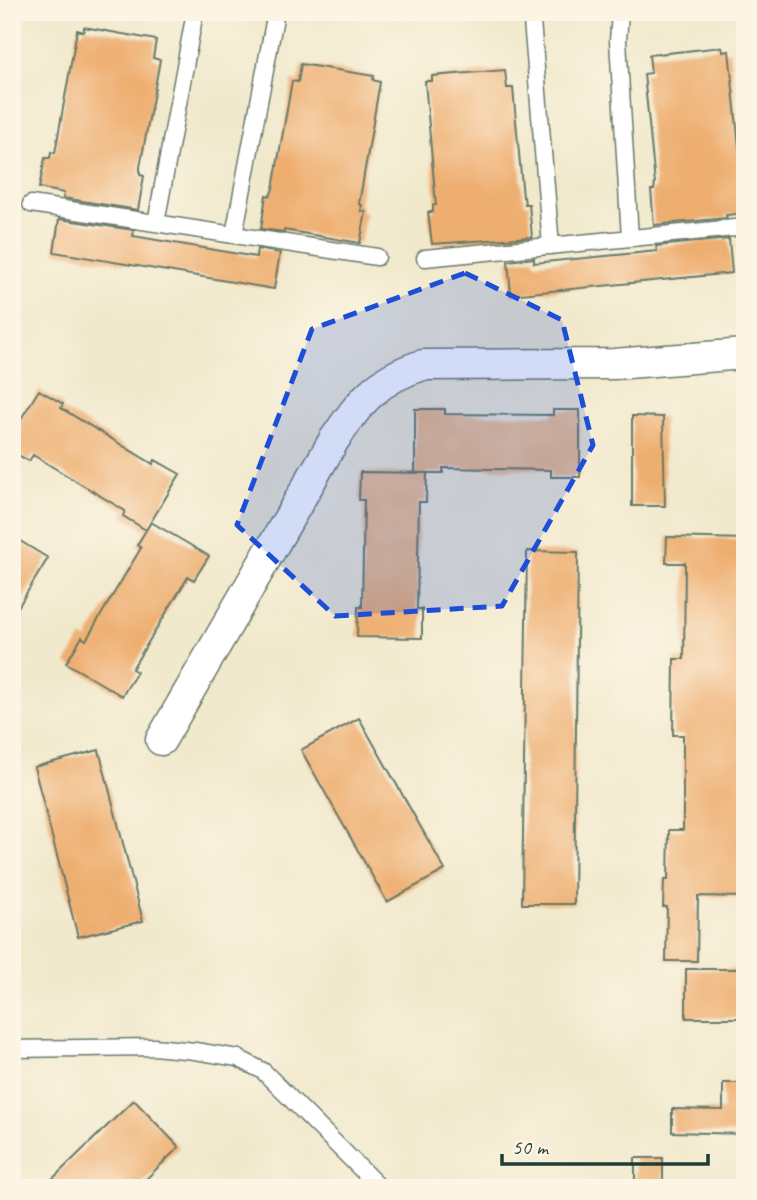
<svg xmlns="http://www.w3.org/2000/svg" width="757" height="1200" font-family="Caveat,sans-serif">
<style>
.building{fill:#eeae70}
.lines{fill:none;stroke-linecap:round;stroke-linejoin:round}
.lane-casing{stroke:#687969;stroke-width:19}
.street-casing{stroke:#687969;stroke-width:33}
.lane{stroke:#fff;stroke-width:16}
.street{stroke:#fff;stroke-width:30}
.marked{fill:#1d4ed8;fill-opacity:0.2;stroke:#1d4ed8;stroke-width:5;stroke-dasharray:14 9;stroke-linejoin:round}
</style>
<rect width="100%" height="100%" fill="#fcf5e5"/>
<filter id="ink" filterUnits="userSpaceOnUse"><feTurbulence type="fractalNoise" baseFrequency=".0143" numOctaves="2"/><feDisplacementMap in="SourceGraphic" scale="14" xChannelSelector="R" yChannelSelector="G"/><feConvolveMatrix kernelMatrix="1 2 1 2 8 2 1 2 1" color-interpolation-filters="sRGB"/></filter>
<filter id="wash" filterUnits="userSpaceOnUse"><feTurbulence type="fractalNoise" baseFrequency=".00686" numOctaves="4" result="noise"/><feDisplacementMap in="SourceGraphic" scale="28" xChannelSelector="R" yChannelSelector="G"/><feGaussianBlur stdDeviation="1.57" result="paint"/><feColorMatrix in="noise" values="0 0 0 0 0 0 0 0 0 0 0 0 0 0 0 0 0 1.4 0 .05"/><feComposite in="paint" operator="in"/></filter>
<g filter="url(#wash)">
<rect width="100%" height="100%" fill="#f1e9cc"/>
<g id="blocks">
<path class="building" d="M 84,27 L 156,40 L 153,58 L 160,60 L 140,167 L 140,175 L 144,176 L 138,210 L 63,198 L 64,193 L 39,188 L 45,158 L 50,158 L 51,152 L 55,153 L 77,30 L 84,32 Z
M 722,47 L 723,52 L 729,51 L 742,175 L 745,175 L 745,213 L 726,215 L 727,218 L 654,225 L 651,190 L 654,190 L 655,183 L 644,74 L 651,73 L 649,55 Z
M 301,64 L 374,76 L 373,80 L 380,82 L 359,204 L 362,205 L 361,211 L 366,212 L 360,243 L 284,230 L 284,232 L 261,229 L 266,195 L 270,196 L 273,189 L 292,81 L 298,82 Z
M 505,70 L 507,88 L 513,88 L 523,197 L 524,197 L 525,204 L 529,204 L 532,237 L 432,244 L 428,212 L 433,212 L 433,205 L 436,205 L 425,81 L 432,81 L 432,76 Z
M 59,219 L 134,230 L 133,236 L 256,257 L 257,249 L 280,253 L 274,289 L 54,252 Z
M 729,239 L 732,273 L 511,295 L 508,261 L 534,258 L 534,263 L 657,251 L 656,246 Z
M 39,390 L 63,404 L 61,408 L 153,464 L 155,460 L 180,474 L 146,530 L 123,516 L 125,511 L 33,455 L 29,461 L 12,452 L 12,433 Z
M 415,409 L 445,409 L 445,414 L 553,415 L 553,410 L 580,410 L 580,477 L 551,477 L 551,470 L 443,468 L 443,473 L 415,473 Z
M 632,416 L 663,417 L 665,506 L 632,506 Z
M 360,472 L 427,473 L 426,502 L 419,502 L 417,609 L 422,609 L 422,638 L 357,637 L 358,607 L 362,607 L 364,500 L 359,500 Z
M 151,522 L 209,556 L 194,580 L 188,577 L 132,669 L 137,672 L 122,696 L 66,663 L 82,637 L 86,640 L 141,548 L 137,545 Z
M 12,536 L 48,558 L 12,617 Z
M 667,537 L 745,539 L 745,897 L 698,896 L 697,961 L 666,961 L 667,907 L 663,907 L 664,880 L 668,880 L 669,830 L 683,830 L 683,735 L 673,735 L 674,659 L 684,659 L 685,563 L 666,563 Z
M 527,551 L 578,552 L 574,904 L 522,904 Z
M 359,718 L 445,870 L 387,902 L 301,750 Z
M 99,750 L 143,921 L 78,937 L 34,767 Z
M 686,969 L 745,969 L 745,1018 L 686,1018 Z
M 723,1083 L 745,1083 L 745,1134 L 672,1132 L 672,1109 L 723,1110 Z
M 134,1100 L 179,1147 L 137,1188 L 43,1188 Z
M 635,1158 L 663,1158 L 663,1188 L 635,1188 Z"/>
</g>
</g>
<g filter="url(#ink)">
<use href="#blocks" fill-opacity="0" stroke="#687969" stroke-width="2"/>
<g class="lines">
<defs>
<path id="lane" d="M 534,12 L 532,21 L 551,246
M 620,12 L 618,41 L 630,238
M 31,204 L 377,257
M 156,223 L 195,12
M 234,235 L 276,12
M 425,258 L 745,227
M 12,1049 L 154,1047 L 195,1051 L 238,1058 L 263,1071 L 380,1188"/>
<path id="street" d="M 161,740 L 334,440 C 360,402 376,379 423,365 L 614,364 L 745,354"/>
</defs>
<use href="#lane" class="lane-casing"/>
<use href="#street" class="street-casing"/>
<use href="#lane" class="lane"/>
<use href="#street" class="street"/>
</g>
</g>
<path class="marked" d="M 465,273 L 562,320 L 593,445 L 502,606 L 335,616 L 237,525 L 312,329 Z"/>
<rect width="757" height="1200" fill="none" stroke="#fcf5e5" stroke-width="42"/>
<path d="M502 1154v10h206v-10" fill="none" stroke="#1f3d34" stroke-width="3.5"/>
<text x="512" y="1154" font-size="21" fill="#1f3d34" stroke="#fcf5e5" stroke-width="5" paint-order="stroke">50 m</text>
</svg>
